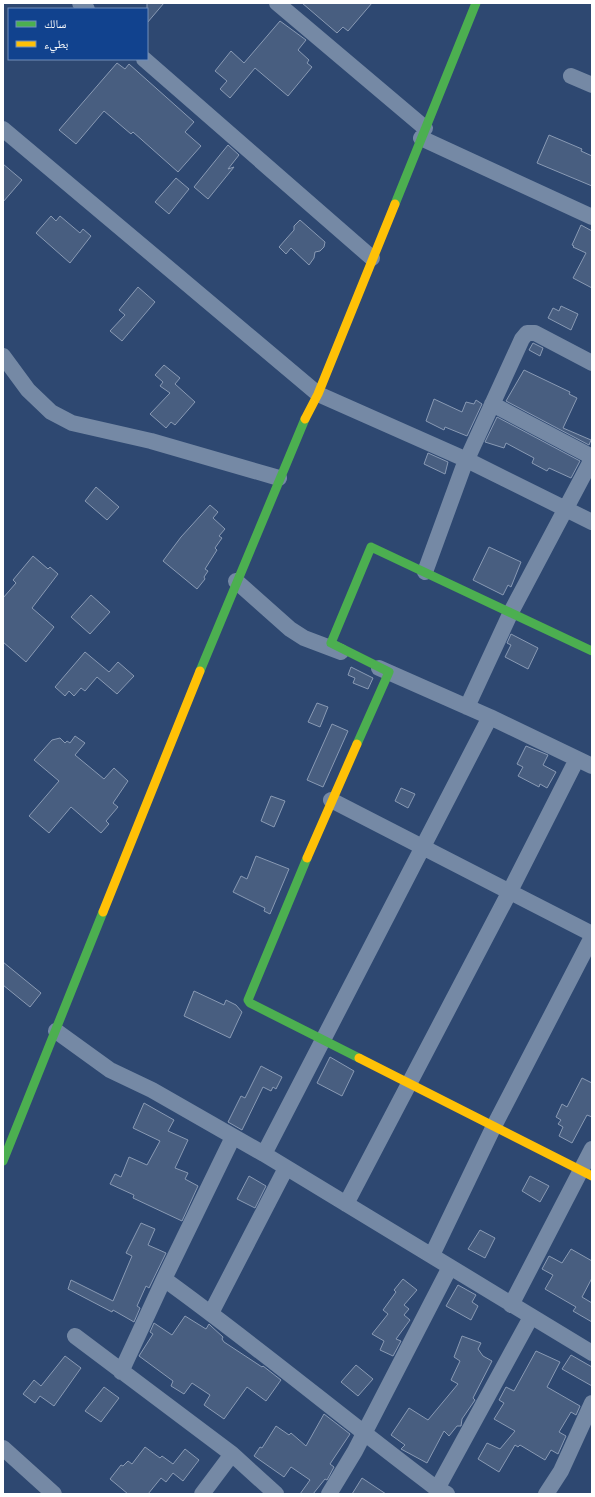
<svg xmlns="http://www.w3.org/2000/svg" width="595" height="1497" font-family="'Varela Round','Noto Naskh Arabic',sans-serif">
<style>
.building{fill:#485e80;stroke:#899ab4}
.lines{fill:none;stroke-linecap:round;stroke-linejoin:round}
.street{stroke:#7589a5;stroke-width:16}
.fast{stroke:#4caf50;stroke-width:9}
.slow{stroke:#ffc107;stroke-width:9}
</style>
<rect width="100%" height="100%" fill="#2e4871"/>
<path class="building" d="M 147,3 L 164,3 L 147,23 Z
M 302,3 L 372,3 L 348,31 L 343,27 L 337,33 Z
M 280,21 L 306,40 L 298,50 L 309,60 L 307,63 L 312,67 L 288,96 L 255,68 L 230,98 L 220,89 L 227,81 L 215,71 L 231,51 L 244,63 Z
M 117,63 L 125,69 L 129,64 L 194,122 L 185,132 L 201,146 L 178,172 L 133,132 L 131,134 L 104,111 L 76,144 L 59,130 Z
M 549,135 L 582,149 L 581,151 L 592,156 L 592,186 L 537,163 Z
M 228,145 L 239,155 L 228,169 L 234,167 L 208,199 L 194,187 Z
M 3,164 L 22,180 L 3,202 Z
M 176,178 L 189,189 L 169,214 L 155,202 Z
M 51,216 L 56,221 L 60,216 L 80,233 L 83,229 L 91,236 L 70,263 L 36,233 Z
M 300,220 L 325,242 L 324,247 L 320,251 L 315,252 L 314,258 L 309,265 L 291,248 L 286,254 L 279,247 L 294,230 L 294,226 Z
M 581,225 L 592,231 L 592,288 L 573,278 L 586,253 L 573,247 L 574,246 L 572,245 Z
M 138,287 L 155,302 L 122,341 L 110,331 L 125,315 L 119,310 Z
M 561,306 L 578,314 L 571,330 L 548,318 L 553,308 L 559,311 Z
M 533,343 L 543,348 L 540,356 L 529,350 Z
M 164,365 L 180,378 L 175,384 L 195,402 L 175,425 L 171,422 L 166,428 L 150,414 L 170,393 L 160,386 L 163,382 L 155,375 Z
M 524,370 L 570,392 L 569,394 L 577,398 L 563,428 L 591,440 L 589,445 L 506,401 Z
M 434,399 L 462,412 L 466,402 L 474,404 L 476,400 L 482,404 L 467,436 L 445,427 L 444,430 L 426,421 Z
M 497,417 L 580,461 L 571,478 L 549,468 L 547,471 L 532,463 L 534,458 L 506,443 L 504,448 L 485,442 Z
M 428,453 L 448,462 L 445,474 L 424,464 Z
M 96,487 L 119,507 L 107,520 L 85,501 Z
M 210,505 L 218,512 L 213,518 L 225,529 L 219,536 L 222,538 L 215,548 L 217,550 L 205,569 L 208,571 L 204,577 L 205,579 L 197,589 L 163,561 L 181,537 Z
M 489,547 L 521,562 L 511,587 L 508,585 L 503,595 L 473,580 Z
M 33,556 L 48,569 L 50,567 L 58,574 L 32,608 L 54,627 L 26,662 L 3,642 L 3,598 L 16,583 L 13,580 Z
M 91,595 L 110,612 L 90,634 L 71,617 Z
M 511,634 L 538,648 L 528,669 L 505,657 L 511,645 L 507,643 Z
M 85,652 L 109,672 L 118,662 L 134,676 L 117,694 L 97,677 L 85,691 L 81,688 L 74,696 L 69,691 L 65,696 L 55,687 Z
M 351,667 L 373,678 L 368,689 L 353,683 L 355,678 L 348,675 Z
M 317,703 L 328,707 L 320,727 L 308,722 Z
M 332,724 L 348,731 L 323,787 L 307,780 Z
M 75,736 L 85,743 L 75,755 L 104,779 L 114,768 L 128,781 L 113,803 L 118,807 L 106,821 L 109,824 L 101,833 L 71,807 L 49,833 L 29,816 L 59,781 L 34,760 L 52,740 L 60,738 L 65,743 L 67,741 L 70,743 Z
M 526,746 L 548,755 L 543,765 L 556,772 L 547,788 L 540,784 L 539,787 L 518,776 L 523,767 L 517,764 Z
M 401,788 L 415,794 L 408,808 L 395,801 Z
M 271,796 L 285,801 L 274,827 L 261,821 Z
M 256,856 L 289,869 L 270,914 L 264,911 L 265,908 L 233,892 L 241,876 L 247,879 Z
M 3,962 L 41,993 L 30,1007 L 3,985 Z
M 194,991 L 224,1005 L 226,1000 L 236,1005 L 242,1012 L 230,1038 L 184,1016 Z
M 330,1057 L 354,1071 L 342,1096 L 317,1083 Z
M 261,1066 L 282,1077 L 276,1089 L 273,1087 L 271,1091 L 263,1087 L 242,1130 L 228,1122 L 241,1096 L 245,1098 Z
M 582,1078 L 592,1083 L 592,1117 L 587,1115 L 572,1143 L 559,1136 L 563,1127 L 558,1124 L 561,1120 L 556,1117 L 562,1104 L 567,1107 Z
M 144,1103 L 174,1120 L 168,1131 L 188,1140 L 175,1168 L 188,1173 L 185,1179 L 198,1186 L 182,1221 L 133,1198 L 134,1195 L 110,1184 L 115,1174 L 121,1177 L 129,1157 L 147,1165 L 160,1141 L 133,1128 Z
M 249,1176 L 266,1186 L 255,1208 L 237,1199 Z
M 530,1176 L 549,1186 L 540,1202 L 522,1191 Z
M 141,1223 L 155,1229 L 148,1245 L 166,1253 L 149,1288 L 146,1286 L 137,1306 L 140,1308 L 134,1322 L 113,1310 L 112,1312 L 68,1289 L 71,1280 L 113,1301 L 132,1256 L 126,1253 Z
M 480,1230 L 495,1238 L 485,1258 L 468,1249 Z
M 571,1249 L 592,1261 L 592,1278 L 582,1297 L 592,1303 L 592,1322 L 573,1311 L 576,1307 L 545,1289 L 553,1275 L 542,1269 L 549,1256 L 562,1263 Z
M 403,1279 L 417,1290 L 404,1305 L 409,1309 L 404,1315 L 410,1320 L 396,1339 L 401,1341 L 393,1356 L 380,1350 L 384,1341 L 372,1334 L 388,1314 L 383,1310 L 396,1292 L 394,1290 Z
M 458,1285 L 476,1295 L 472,1302 L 478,1306 L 471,1320 L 446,1306 Z
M 185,1316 L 206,1329 L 209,1324 L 211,1326 L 223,1337 L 222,1339 L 224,1342 L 262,1367 L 263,1366 L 281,1380 L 266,1401 L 247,1387 L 224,1419 L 204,1405 L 210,1395 L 192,1383 L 184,1394 L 171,1386 L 173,1381 L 139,1356 L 153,1334 L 150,1332 L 154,1323 L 172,1335 Z
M 462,1336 L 481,1343 L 478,1349 L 483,1356 L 492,1361 L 473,1398 L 475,1400 L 462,1419 L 461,1426 L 457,1426 L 449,1436 L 444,1431 L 427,1463 L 401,1449 L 405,1445 L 391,1435 L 409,1408 L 428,1420 L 458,1384 L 451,1380 L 460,1361 L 454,1357 Z
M 536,1351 L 560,1362 L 547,1387 L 580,1406 L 576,1415 L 571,1412 L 559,1432 L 566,1436 L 558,1454 L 551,1450 L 545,1460 L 520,1445 L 518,1447 L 515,1445 L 499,1472 L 478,1459 L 487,1443 L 500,1449 L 515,1431 L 494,1419 L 504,1403 L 499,1400 L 506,1387 L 514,1391 Z
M 571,1355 L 592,1367 L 592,1386 L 562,1369 Z
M 65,1356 L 81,1368 L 54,1406 L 40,1396 L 35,1403 L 23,1394 L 34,1380 L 41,1386 Z
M 356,1365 L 373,1379 L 358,1396 L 341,1382 Z
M 104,1387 L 119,1398 L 101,1422 L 85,1411 Z
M 324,1414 L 350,1434 L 330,1464 L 334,1467 L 327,1480 L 325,1479 L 313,1494 L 300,1494 L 310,1480 L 291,1467 L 284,1477 L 254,1456 L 260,1447 L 262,1448 L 276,1426 L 289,1435 L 291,1433 L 306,1446 Z
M 145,1447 L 160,1458 L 162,1456 L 173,1464 L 185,1449 L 199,1460 L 183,1481 L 173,1473 L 166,1482 L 161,1478 L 148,1494 L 128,1494 L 110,1479 L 121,1465 L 123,1466 L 128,1461 L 132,1464 Z
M 362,1478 L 386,1494 L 352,1494 Z"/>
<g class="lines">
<path class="street" d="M 80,3 L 87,9
M 277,3 L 425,128
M 144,59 L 372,258
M 571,76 L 592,85
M 3,129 L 318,394 L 467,460 L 592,522
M 421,138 L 592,217
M 3,356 L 28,390 L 51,412 L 72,423 L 151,441 L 279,478
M 492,404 L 592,457
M 425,572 L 463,468 L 522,339 L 527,333 L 535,333 L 592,363
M 236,581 L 290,629 L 304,638 L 341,652
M 379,668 L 490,717 L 592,766
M 467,707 L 511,612 L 592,459
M 331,800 L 592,934
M 56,1031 L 110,1070 L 152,1090 L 264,1154 L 592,1353
M 264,1154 L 490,717
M 346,1204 L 509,893 L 577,759
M 432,1255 L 494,1126 L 592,937
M 164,1279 C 257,1346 345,1420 437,1489 L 447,1494
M 511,1305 L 592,1149
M 211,1313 L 286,1168
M 75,1336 L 232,1454 L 276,1494
M 121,1372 L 164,1279 L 233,1137
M 3,1448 L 54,1494
M 437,1489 L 531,1317
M 202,1494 L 232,1454
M 329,1494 L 355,1451 L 450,1267
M 546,1494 L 561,1471 L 592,1403"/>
<path class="fast" d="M 395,204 L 476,3
M 200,671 L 305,419
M 357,744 L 389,672 L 331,643 L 371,547 L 592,651
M 307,858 L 248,1000 L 250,1003 L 359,1058
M 3,1161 L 103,912"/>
<path class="slow" d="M 305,419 L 318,394 L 395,204
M 307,858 L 357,744
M 103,912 L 200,671
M 359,1058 L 592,1176"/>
</g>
<rect width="595" height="1497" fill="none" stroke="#ffffff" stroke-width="8"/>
<rect x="8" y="8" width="140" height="52" fill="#11428e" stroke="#708ebb"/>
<rect x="16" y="21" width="20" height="6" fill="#4caf50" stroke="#708ebb"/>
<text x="44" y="28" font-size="12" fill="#ffffff">سالك</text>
<rect x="16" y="41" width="20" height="6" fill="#ffc107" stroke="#708ebb"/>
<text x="44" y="48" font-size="12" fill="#ffffff">بطيء</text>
</svg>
